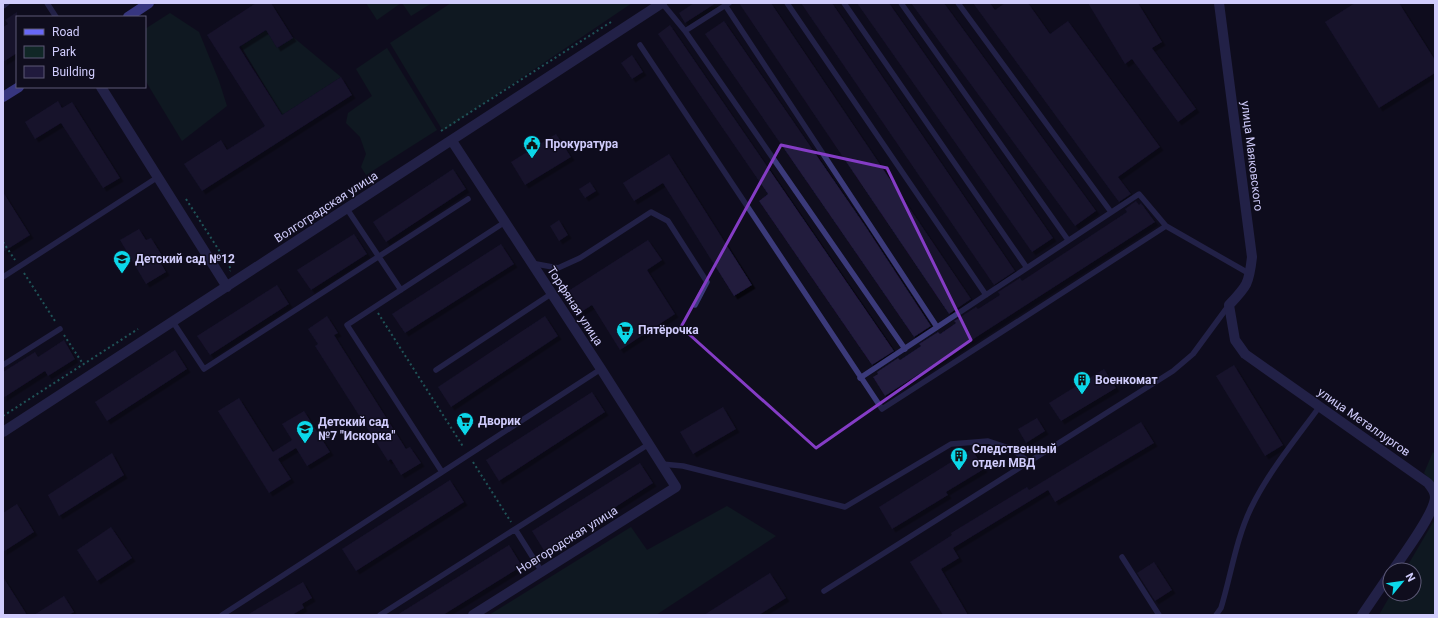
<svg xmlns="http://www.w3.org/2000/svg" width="1438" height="618" font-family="Roboto,sans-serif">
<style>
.green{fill:#102726}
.building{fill:#201a3d;filter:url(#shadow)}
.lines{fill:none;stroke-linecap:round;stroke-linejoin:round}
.path{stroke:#33a9a0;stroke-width:2;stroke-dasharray:2 3;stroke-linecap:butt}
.service{stroke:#3b3a7a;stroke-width:5.5}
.minor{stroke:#3b3a7a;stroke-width:10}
.tertiary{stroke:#3b3a7a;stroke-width:10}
.secondary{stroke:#6868f7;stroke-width:10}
.marked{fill:none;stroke:#843cc5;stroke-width:3;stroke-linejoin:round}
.labels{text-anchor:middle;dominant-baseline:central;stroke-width:3;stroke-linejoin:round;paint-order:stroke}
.poi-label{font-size:12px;font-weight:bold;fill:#d0ccfc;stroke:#0f0d1d;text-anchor:start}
.street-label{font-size:12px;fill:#d0ccfc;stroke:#0f0d1d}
</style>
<defs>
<filter id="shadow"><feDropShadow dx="3.5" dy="3.5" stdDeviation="0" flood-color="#0009"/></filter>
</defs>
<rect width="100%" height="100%" fill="#0f0d1d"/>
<path class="green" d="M 366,3 L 401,3 L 377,20 Z
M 402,3 L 432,3 L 411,16 Z
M 451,3 L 632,3 L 443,131 L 390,43 Z
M 170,13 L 199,32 L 219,81 L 227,106 L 182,141 L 145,80 L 145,29 Z
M 266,30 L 277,48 L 293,37 L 341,77 L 282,115 L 241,46 Z
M 387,48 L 437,130 L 366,175 L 361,167 L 366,154 L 360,137 L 346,123 L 348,113 L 372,96 L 356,69 Z
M 1433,452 L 1435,454 L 1435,485 L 1424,473 Z
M 727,506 L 776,536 L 656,615 L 489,615 L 631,527 L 647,550 Z
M 1435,519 L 1435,615 L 1379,615 L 1391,594 L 1414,594 L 1414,570 L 1405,570 Z"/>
<path class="building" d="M 256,3 L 271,3 L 293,38 L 277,48 L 266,30 L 239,47 L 282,115 L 341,77 L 352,95 L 202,191 L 184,164 L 221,140 L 227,150 L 265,126 L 207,35 Z
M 694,3 L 716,3 L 685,23 L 679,13 Z
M 739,3 L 771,3 L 971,299 L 949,314 Z
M 801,3 L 832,3 L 1015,271 L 994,285 Z
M 857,3 L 889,3 L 1053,238 L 1032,252 Z
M 911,3 L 944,3 L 1096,211 L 1075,226 Z
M 973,3 L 990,3 L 995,10 L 1005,3 L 1028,3 L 1050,34 L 1068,21 L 1160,147 L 1118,177 L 1131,194 L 1119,202 Z
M 1088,3 L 1138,3 L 1162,42 L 1152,48 L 1196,109 L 1178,122 L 1132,59 L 1125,64 Z
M 1355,3 L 1399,3 L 1435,60 L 1435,73 L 1379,108 L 1325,22 Z
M 17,12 L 17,53 L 3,62 L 3,27 L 8,24 L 5,20 Z
M 724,21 L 866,227 L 931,326 L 914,337 L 705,34 Z
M 670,25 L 894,351 L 872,365 L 759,201 L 768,194 L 658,34 Z
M 632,55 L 643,72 L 632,79 L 621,63 Z
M 58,101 L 62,108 L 72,102 L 120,178 L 103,188 L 61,123 L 35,139 L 25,122 Z
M 556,134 L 571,157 L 525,185 L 511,162 Z
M 669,154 L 752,285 L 734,296 L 663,183 L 634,201 L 623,183 Z
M 453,169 L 466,189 L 386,242 L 373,222 Z
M 590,182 L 596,191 L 585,198 L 579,189 Z
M 3,192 L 30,235 L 3,252 Z
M 1136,201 L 1139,205 L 1141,203 L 1155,222 L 885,396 L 873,377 L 878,374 L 877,372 L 898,358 L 900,360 L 921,346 L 919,344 L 938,332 L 940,334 L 956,323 L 954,321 L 976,307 L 978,309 L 1000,295 L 998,292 L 1020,278 L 1022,281 L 1127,212 L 1125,209 Z
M 559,220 L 568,235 L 559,241 L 550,226 Z
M 139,229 L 146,240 L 151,238 L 163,257 L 159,260 L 166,272 L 146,284 L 120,240 Z
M 354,234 L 367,254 L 311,290 L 297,270 Z
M 648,240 L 662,260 L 647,270 L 675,314 L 620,350 L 592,305 L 575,316 L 562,295 Z
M 501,244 L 514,264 L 405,333 L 392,314 Z
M 277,285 L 289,304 L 210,355 L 197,336 Z
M 327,316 L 338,333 L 334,335 L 406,449 L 410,447 L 421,463 L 401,475 L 391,459 L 388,461 L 315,346 L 318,344 L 308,329 Z
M 545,316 L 558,336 L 451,407 L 438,387 Z
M 64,340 L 75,359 L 48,376 L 45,371 L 3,398 L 3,372 L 35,352 L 38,357 Z
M 175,350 L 187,369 L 107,421 L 95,402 Z
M 1234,365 L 1283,445 L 1265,456 L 1216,376 Z
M 1104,369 L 1116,388 L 1061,421 L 1049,403 Z
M 592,392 L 605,412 L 499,481 L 486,460 Z
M 239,398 L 273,452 L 292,440 L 282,424 L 304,411 L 330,452 L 307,466 L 296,448 L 278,459 L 291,479 L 269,493 L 218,411 Z
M 723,407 L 736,429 L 693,454 L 680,432 Z
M 1037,418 L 1045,431 L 1026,443 L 1018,429 Z
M 1141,422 L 1154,443 L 1055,502 L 1048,490 L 953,548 L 959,558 L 941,569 L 968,615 L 943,615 L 910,562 L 952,535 L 951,533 L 1027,487 L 1029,490 Z
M 972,449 L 984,469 L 946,492 L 948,495 L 892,529 L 879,507 Z
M 112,453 L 124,475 L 59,516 L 48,495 Z
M 640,463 L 653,483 L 545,552 L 532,531 Z
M 450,480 L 464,502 L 356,571 L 342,549 Z
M 17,504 L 34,532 L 3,552 L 3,513 Z
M 111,527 L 132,558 L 97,581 L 77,550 Z
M 509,545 L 522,566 L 443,615 L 397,615 Z
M 1154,562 L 1172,590 L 1155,601 L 1137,573 Z
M 770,573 L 786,598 L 759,615 L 704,615 Z
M 3,577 L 27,615 L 3,615 Z
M 303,582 L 312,598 L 302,604 L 304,608 L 292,615 L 247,615 Z
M 64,596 L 74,612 L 68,615 L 34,615 Z"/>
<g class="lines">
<path class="path" d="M 441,131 L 611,22
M 186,199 L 231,269 L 230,271
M 3,242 L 15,260
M 24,273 L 55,321
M 378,313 L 464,448
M 64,335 L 83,364
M 3,416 L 138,329
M 473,462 L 511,522"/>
<path class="service" d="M 47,3 L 56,17
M 662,3 L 685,31 L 905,349
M 787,3 L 986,295
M 844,3 L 1027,268
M 901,3 L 1068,240
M 958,3 L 1111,212
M 725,5 L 937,327
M 3,6 L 7,3
M 685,31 L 729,3
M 640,45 L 882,409 L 1166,226 L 1250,274
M 347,209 L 401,290
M 531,263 L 558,268 L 580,258 L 651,212 L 668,221 L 707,282 L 695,305
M 3,277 L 158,177
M 173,322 L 204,369 L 468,199
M 3,365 L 60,329
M 436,370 L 551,294
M 860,378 L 1139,194 L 1166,226
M 662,464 L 683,466 L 845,507 L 951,444 L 988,441 L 1012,449 L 1029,462
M 442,472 L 347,325 L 505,222
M 515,529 L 542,572
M 1122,557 L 1159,615
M 824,591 L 1173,371 L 1193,354 L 1229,305
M 222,615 L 601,369
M 380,615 L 649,444
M 1216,615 L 1221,608 C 1231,575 1236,539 1251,508 C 1269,471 1296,439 1320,406"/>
<path class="minor" d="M 101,87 L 227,287
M 452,141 L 601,369 L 676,487 L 473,615
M 3,432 L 662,3"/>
<path class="tertiary" d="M 1219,3 L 1252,257 C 1249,284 1247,286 1229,305 L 1235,340 L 1245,354 L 1428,483 C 1432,488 1435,491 1435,497 C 1435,513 1403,555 1393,570
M 1362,615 L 1390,574"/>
<path class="secondary" d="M 128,17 L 149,3
M 3,97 L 19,87"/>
</g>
<path d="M0 0H1438V618H0ZM 781,145 L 887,168 L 971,340 L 816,448 L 681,327 Z" fill="#0f0d1d" fill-opacity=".55" fill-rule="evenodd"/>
<path class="marked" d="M 781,145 L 887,168 L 971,340 L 816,448 L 681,327 Z"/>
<defs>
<symbol id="civic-pin" viewBox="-11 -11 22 30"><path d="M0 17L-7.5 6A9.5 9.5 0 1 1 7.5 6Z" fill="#0cd7e9" stroke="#0f0d1d"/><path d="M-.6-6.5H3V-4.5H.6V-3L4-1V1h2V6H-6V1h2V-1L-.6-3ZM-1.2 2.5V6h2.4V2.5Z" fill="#111"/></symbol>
<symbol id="school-pin" viewBox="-11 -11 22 30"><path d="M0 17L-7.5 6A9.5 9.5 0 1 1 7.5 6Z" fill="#0cd7e9" stroke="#0f0d1d"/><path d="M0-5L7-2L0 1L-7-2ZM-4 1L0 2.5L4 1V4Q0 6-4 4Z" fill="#111"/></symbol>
<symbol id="supermarket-pin" viewBox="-11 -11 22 30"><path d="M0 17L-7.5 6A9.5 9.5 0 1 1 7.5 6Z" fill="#0cd7e9" stroke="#0f0d1d"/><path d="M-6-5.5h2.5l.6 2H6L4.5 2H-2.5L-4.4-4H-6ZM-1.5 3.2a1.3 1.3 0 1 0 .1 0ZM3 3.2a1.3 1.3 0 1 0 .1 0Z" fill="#111"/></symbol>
<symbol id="building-pin" viewBox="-11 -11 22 30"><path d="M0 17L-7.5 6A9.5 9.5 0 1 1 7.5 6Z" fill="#0cd7e9" stroke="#0f0d1d"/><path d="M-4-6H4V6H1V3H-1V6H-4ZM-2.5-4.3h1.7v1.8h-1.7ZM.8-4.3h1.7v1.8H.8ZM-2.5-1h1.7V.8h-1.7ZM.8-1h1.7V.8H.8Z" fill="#111"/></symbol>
</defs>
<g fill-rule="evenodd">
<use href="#civic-pin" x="522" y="134" width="20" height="27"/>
<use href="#school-pin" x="112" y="249" width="20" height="27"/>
<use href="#supermarket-pin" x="615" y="320" width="20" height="27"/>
<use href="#building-pin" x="1072" y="370" width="20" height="27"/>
<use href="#supermarket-pin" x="455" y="411" width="20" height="27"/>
<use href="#school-pin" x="295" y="419" width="20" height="27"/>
<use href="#building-pin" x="949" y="446" width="20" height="27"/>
</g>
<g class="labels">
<g class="poi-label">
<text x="545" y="144">Прокуратура</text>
<text x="135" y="259">Детский cад №12</text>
<text x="638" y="330">Пятёрочка</text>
<text x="1095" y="380">Военкомат</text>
<text x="478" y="421">Дворик</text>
<text x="318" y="422">Детский cад<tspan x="318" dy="14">№7 "Искорка"</tspan></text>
<text x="972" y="449">Следственный<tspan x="972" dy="14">отдел МВД</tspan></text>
</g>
<g class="street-label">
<text transform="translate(1252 156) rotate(83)">улица Маяковского</text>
<text transform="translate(326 207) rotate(-33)">Волгоградская улица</text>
<text transform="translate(575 306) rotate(57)">Торфяная улица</text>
<text transform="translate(1364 422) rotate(35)">улица Металлургов</text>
<text transform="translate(567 540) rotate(-32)">Новгородская улица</text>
</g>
</g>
<rect width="1438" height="618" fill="none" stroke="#d0ccfc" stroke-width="8"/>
<rect x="16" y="16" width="130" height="72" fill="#0f0d1d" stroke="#5c5976"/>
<rect x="24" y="29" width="20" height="6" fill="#6868f7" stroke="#5c5976"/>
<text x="52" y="36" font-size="12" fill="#d0ccfc">Road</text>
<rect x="24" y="46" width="20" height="12" fill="#102726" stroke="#5c5976"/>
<text x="52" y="56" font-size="12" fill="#d0ccfc">Park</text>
<rect x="24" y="66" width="20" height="12" fill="#201a3d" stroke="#5c5976"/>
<text x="52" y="76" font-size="12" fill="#d0ccfc">Building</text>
<g transform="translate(1402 582) rotate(61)"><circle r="19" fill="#0f0d1d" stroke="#5c5976"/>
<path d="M0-3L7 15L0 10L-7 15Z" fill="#0cd7e9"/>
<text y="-6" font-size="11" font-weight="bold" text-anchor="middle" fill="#d0ccfc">N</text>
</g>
</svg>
